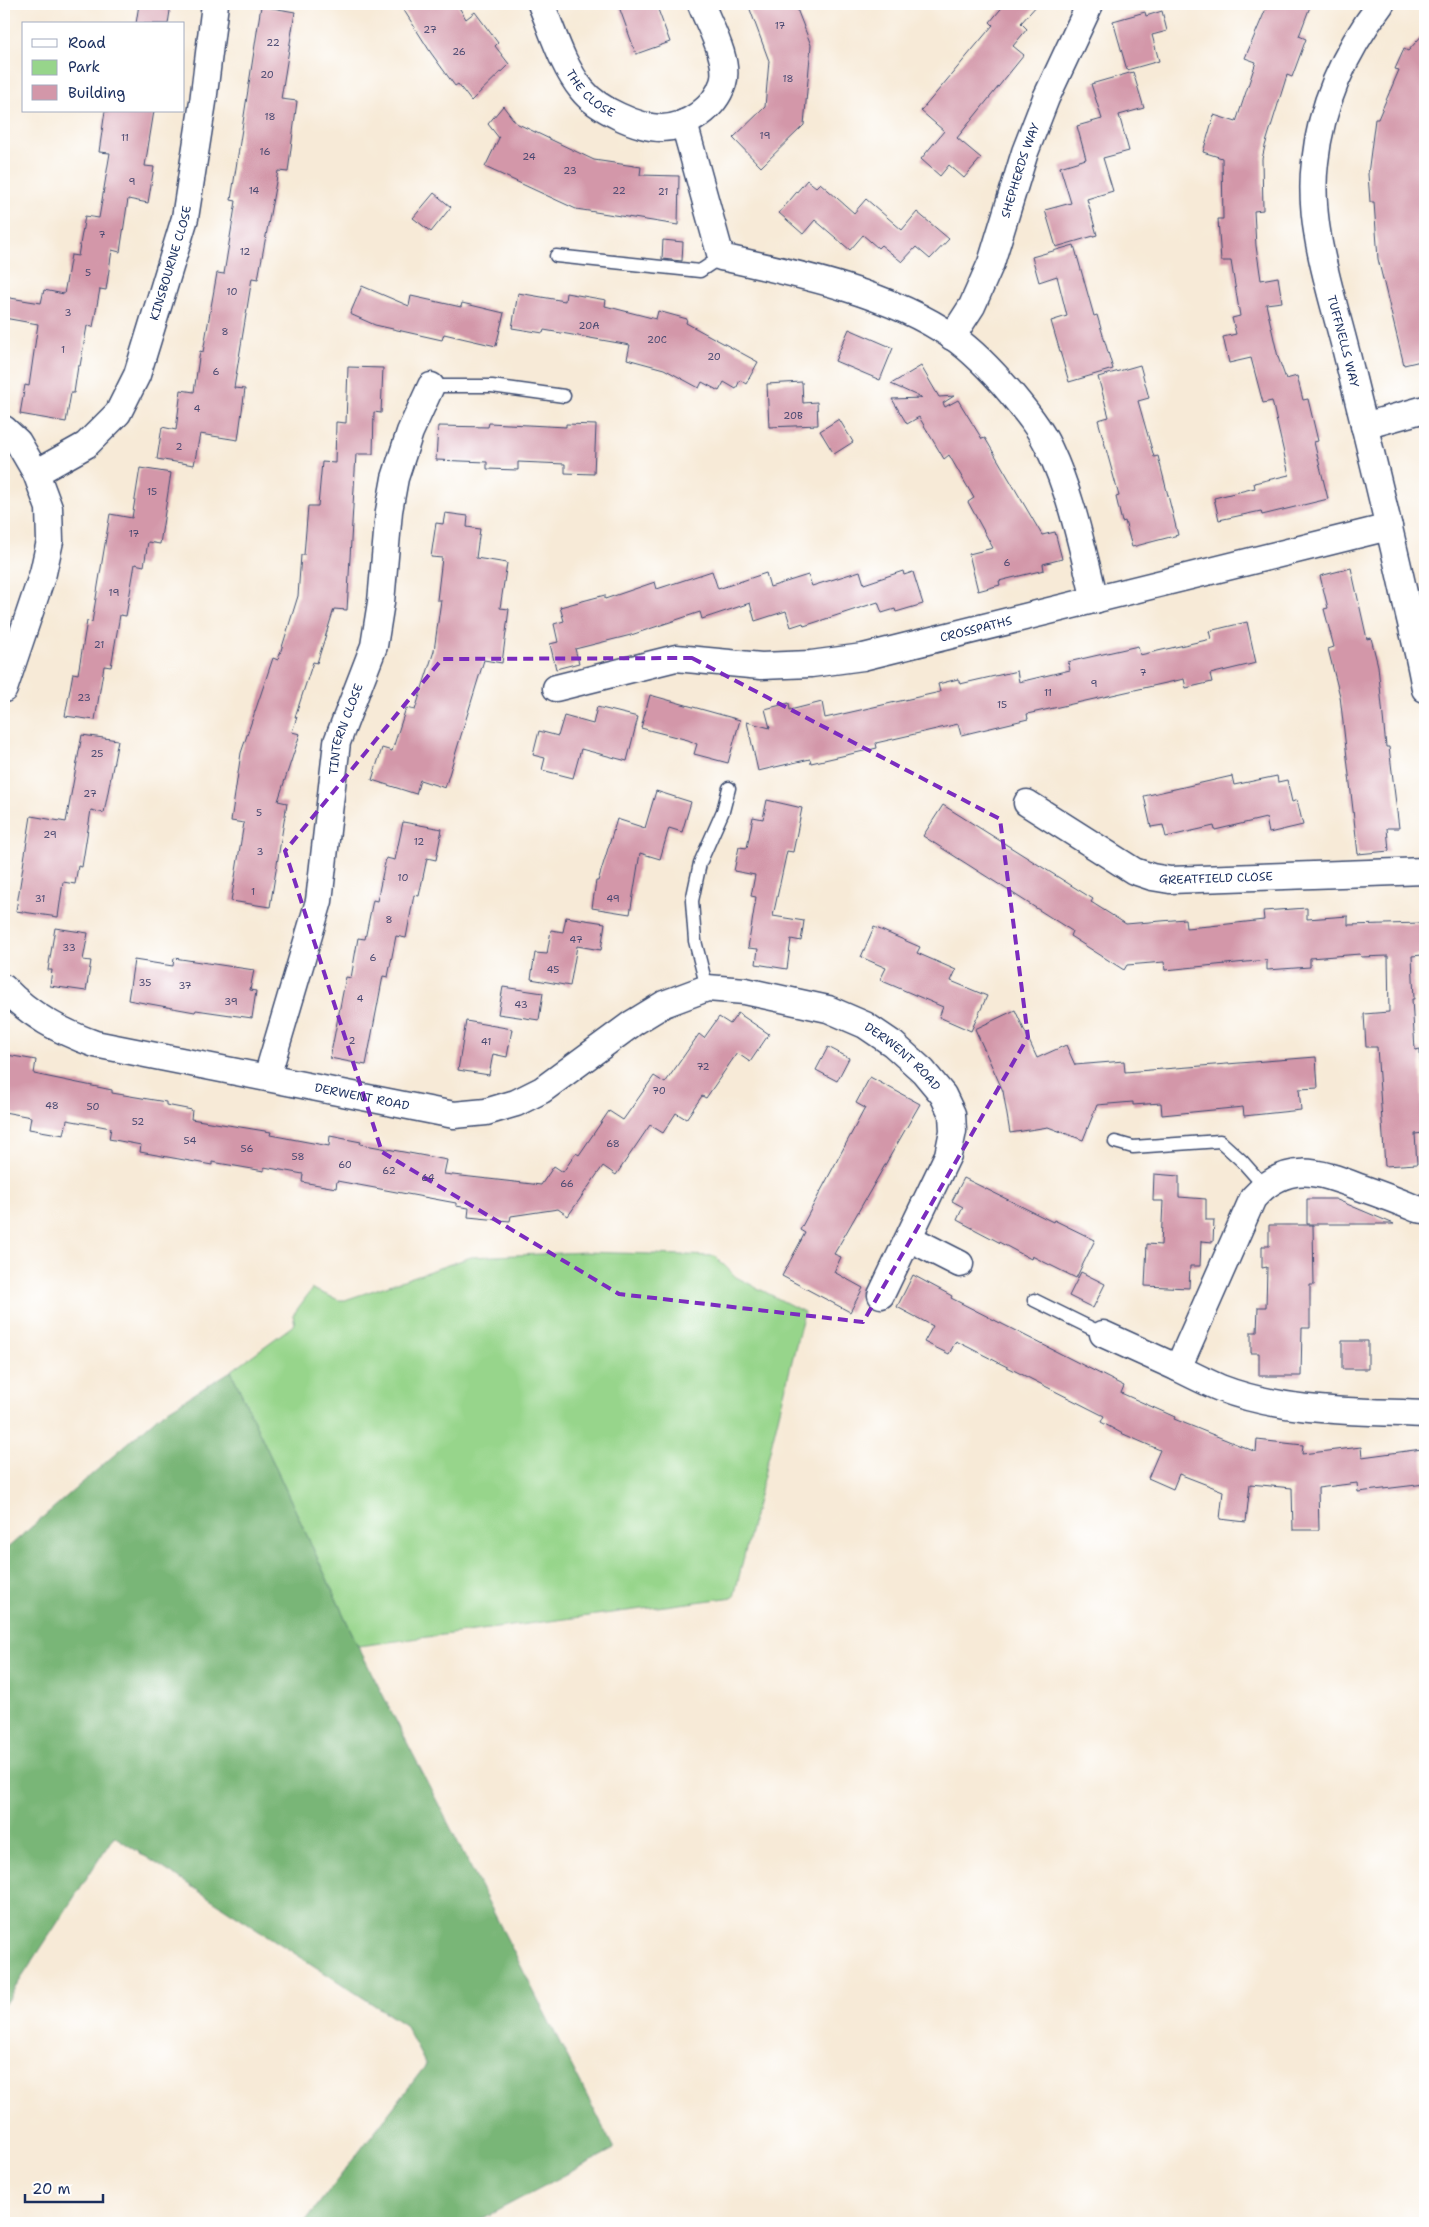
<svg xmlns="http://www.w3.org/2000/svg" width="1429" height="2227" font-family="'Shantell Sans',sans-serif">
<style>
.green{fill:#97d58b;stroke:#598274}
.forest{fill:#79b677;stroke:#4a726a}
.building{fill:#d397a9}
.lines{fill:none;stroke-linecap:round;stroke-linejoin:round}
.service-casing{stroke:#3c4b70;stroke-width:15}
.minor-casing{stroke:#3c4b70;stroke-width:29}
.service{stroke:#fff;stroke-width:12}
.minor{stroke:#fff;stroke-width:26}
.marked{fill:none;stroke:#7b2cbf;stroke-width:4;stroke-dasharray:10 6;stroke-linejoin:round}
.labels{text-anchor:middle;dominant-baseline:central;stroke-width:5;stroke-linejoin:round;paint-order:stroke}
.number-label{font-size:10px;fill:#494971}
.street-label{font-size:12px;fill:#1b2f5e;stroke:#fff}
</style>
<rect width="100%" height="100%" fill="#fff"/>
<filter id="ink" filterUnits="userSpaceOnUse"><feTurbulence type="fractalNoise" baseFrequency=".02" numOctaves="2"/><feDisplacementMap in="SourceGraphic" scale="10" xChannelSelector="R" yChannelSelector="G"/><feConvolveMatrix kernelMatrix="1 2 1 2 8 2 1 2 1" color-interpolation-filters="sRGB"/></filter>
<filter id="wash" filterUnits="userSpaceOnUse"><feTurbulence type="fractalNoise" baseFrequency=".0096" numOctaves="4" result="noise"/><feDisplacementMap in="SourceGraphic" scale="20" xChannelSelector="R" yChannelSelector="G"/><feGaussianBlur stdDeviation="1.12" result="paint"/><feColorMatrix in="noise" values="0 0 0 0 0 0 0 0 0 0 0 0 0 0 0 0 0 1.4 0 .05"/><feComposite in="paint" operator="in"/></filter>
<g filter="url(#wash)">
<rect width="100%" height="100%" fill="#f7ead7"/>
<path class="green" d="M 585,1252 L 715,1256 L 736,1277 L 804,1312 L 734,1597 L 358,1646 L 231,1371 L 295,1324 L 293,1315 L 312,1289 L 339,1300 L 345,1300 L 471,1257 Z"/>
<path class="forest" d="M 231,1371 L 358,1646 L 614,2149 L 474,2223 L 304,2223 L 426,2065 L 405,2025 L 114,1836 L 4,2005 L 4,1551 L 160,1415 Z"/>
<g id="blocks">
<path class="building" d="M 139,4 L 171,4 L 168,24 L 136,24 Z
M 400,4 L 457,4 L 466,19 L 475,12 L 498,43 L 495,46 L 509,64 L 471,101 L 458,84 L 455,86 L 431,53 Z
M 618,4 L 656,4 L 670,42 L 636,54 Z
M 748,4 L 795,4 L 811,45 L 804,125 L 761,167 L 733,138 L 765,107 L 769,61 Z
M 1005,4 L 1038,4 L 1021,23 L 1027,29 L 1013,46 L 1024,55 L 957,138 L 981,158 L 964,178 L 949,165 L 940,176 L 921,159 L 944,131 L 921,111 L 993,25 L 990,22 Z
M 1268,4 L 1311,4 L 1299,36 L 1306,39 L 1292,77 L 1287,75 L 1265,146 L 1262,159 L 1263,210 L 1254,211 L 1256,246 L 1261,280 L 1278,277 L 1282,302 L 1266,304 L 1278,357 L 1286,379 L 1297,376 L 1303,400 L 1308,399 L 1318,441 L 1314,442 L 1328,499 L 1262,515 L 1261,511 L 1219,520 L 1214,498 L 1255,488 L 1254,483 L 1289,475 L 1272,401 L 1263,403 L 1251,358 L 1229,363 L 1223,337 L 1236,334 L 1232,318 L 1240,316 L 1231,261 L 1221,261 L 1218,219 L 1223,219 L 1222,158 L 1203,152 L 1214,115 L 1236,122 L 1256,62 L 1245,58 Z
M 261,6 L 295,12 L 281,99 L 297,101 L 288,172 L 278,171 L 258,279 L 252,278 L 234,388 L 245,389 L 238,440 L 200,434 L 194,465 L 157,459 L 162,427 L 176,430 L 181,390 L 194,392 L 200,351 L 203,352 L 217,273 L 224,274 L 236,201 L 231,200 Z
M 1162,11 L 1167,31 L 1152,35 L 1159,61 L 1127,70 L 1113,21 L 1145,12 L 1146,16 Z
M 1425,32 L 1425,360 L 1404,365 L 1378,259 L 1374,202 L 1370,202 L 1368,174 L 1375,119 L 1378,119 L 1399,70 L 1395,69 L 1404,49 L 1408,51 Z
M 1133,72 L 1144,108 L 1119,115 L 1129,151 L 1103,158 L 1113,191 L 1087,199 L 1097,235 L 1056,247 L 1045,210 L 1071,203 L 1060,167 L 1086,159 L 1077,126 L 1102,119 L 1091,84 Z
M 503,106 L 516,123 L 594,160 L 641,167 L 640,175 L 679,176 L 678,225 L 576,209 L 485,167 L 499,138 L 488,124 Z
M 105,111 L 154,111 L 145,166 L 154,167 L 148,203 L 128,199 L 120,252 L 112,250 L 106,290 L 100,289 L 93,327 L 87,326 L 80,366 L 78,366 L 74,393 L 71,393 L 66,422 L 20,414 L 25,385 L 29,386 L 38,324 L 4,318 L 4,297 L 41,303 L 44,290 L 64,294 L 71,255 L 78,256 L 85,216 L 99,218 L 110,153 L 99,152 Z
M 807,180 L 816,187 L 820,183 L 854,213 L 866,199 L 902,230 L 917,212 L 949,239 L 930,259 L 916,247 L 902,262 L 881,245 L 878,248 L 863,235 L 850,250 L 815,220 L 803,234 L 779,213 Z
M 434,193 L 451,207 L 431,232 L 413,218 Z
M 663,240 L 683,242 L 682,261 L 662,259 Z
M 1074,245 L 1094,316 L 1097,315 L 1113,369 L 1069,382 L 1051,321 L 1067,316 L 1057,276 L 1039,282 L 1032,257 Z
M 362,286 L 409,306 L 411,296 L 461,307 L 462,303 L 504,313 L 496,346 L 444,334 L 442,340 L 375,325 L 350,314 Z
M 518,293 L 565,301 L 566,293 L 606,300 L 605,306 L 656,319 L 658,311 L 687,319 L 686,323 L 758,362 L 746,384 L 740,380 L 736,389 L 724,382 L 719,391 L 702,382 L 699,388 L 664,369 L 627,359 L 630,345 L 544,330 L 543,333 L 512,328 Z
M 849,329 L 893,348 L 880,380 L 835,361 Z
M 1140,365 L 1149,398 L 1138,401 L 1154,457 L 1158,456 L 1178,535 L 1132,547 L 1125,521 L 1122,522 L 1116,497 L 1119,496 L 1098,420 L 1109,417 L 1098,377 Z
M 921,366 L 939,397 L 954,396 L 943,403 L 945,407 L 958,400 L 982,439 L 985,438 L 1042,535 L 1055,532 L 1062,559 L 1043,564 L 1044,570 L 999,581 L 1000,585 L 978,591 L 969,554 L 993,548 L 968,502 L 974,498 L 949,455 L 944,459 L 919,417 L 907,424 L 892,399 L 922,398 L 891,384 Z
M 348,367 L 383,368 L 381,413 L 374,412 L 373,454 L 356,454 L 347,610 L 334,609 L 317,663 L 313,662 L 295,717 L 297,717 L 292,732 L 300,734 L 278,801 L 287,803 L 270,907 L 231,901 L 244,823 L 231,821 L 241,753 L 273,658 L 278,660 L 298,596 L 301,555 L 304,555 L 308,506 L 318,506 L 322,462 L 335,463 L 336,422 L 346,423 Z
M 802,382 L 803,403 L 817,402 L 818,425 L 769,427 L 767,384 Z
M 839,419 L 853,442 L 834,454 L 820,431 Z
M 489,423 L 566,427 L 566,424 L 596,425 L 594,474 L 565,473 L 565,464 L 518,462 L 518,470 L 487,469 L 487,462 L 436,460 L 438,426 L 488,427 Z
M 140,468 L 171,473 L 160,544 L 148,542 L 144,566 L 135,564 L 126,616 L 120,615 L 111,667 L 104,666 L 95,720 L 65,716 L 73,673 L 78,674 L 87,621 L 92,622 L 110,514 L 132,518 Z
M 445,513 L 468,516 L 467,527 L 480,529 L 476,558 L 507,563 L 500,608 L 509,609 L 502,663 L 484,660 L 445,788 L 420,780 L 416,794 L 372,780 L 382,748 L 392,751 L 406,708 L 415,710 L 434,651 L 441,600 L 437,600 L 442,558 L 431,557 L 436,523 L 443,524 Z
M 1351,568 L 1367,639 L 1371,638 L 1378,666 L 1386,747 L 1389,747 L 1399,828 L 1387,828 L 1389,851 L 1358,854 L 1340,696 L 1328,649 L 1334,647 L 1324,609 L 1328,608 L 1320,576 Z
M 712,571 L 718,589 L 766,573 L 770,587 L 808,575 L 812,586 L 860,571 L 864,584 L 903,571 L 904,575 L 913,572 L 923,604 L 896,612 L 895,609 L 882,613 L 878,602 L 804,626 L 803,623 L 791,627 L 786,611 L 755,621 L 750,603 L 702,619 L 700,612 L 631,635 L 575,649 L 579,663 L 556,669 L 550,644 L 558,642 L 554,624 L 564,621 L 560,607 L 605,595 L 605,599 L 655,582 L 657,589 Z
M 1247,622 L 1256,663 L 1210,674 L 1212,682 L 1186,688 L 1184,679 L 1027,714 L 1028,719 L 961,735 L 958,724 L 876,743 L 877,748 L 811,763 L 810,759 L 758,771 L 747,722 L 770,728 L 765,709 L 789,703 L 790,710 L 822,702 L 825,718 L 940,692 L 938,684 L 958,679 L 960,684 L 1017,671 L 1019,682 L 1070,670 L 1068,662 L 1138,646 L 1140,655 L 1211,639 L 1209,631 Z
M 650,695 L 740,720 L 728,763 L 694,754 L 697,744 L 688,740 L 641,728 Z
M 597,707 L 638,717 L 627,761 L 581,749 L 573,778 L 542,770 L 545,758 L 533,755 L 539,731 L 558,736 L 564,716 L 593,724 Z
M 82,735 L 118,740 L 104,813 L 91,810 L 82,867 L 78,866 L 75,884 L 63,882 L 58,917 L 16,911 L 31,816 L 66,822 Z
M 1232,776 L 1234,785 L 1277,776 L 1278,782 L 1287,780 L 1292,802 L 1297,800 L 1303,825 L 1269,833 L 1266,818 L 1215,830 L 1214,826 L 1166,837 L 1163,825 L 1151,827 L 1144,796 Z
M 656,791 L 691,802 L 682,832 L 669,828 L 660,859 L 640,853 L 630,914 L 592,908 L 596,881 L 598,881 L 617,819 L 645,828 Z
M 767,800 L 802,808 L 793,852 L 787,851 L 773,916 L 804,921 L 801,941 L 791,939 L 787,969 L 756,964 L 758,949 L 748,948 L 756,897 L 751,896 L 755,875 L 734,871 L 739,847 L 747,848 L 753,817 L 763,819 Z
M 943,805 L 1093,899 L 1091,902 L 1126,924 L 1185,919 L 1186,928 L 1210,926 L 1264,920 L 1263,911 L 1307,908 L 1307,919 L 1348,916 L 1348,925 L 1422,923 L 1422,955 L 1412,956 L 1414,999 L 1412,999 L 1415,1050 L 1420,1049 L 1423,1133 L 1415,1134 L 1417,1164 L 1385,1166 L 1377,1047 L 1366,1047 L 1364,1014 L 1389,1012 L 1388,956 L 1361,957 L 1360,954 L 1310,958 L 1310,967 L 1267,970 L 1267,960 L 1165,970 L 1164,962 L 1127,965 L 1124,970 L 1070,936 L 1072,931 L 923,836 Z
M 403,822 L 442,829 L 436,860 L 427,858 L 419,896 L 414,895 L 406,938 L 396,936 L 388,977 L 383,976 L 366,1065 L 330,1058 L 346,977 L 351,978 L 358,938 L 365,939 L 373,900 L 377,901 L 386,858 L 395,860 Z
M 566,917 L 605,923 L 601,950 L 577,946 L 570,986 L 531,979 L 535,953 L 547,954 L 551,930 L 563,932 Z
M 874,927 L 920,947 L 917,953 L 956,970 L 951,981 L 987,996 L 971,1031 L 939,1017 L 943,1007 L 880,980 L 886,968 L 861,957 Z
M 55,928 L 88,933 L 83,960 L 91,961 L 86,991 L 50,986 L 52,970 L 48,970 Z
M 174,958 L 254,970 L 250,990 L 256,991 L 252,1018 L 196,1010 L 195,1012 L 128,1000 L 134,960 L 173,966 Z
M 503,987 L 543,993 L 539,1020 L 498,1014 Z
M 1015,1010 L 1037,1058 L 1066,1045 L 1075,1065 L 1124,1061 L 1125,1072 L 1316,1057 L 1318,1088 L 1299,1089 L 1301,1110 L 1244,1116 L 1243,1107 L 1162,1115 L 1161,1103 L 1133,1105 L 1133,1102 L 1097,1105 L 1083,1140 L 1048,1127 L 1010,1133 L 1003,1091 L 975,1029 Z
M 738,1013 L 769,1034 L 750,1062 L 737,1053 L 706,1098 L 702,1096 L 686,1119 L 676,1113 L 663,1133 L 650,1125 L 616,1175 L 603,1166 L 568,1216 L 558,1209 L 511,1216 L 510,1221 L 468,1217 L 469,1208 L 456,1206 L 456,1203 L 337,1181 L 336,1188 L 302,1182 L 303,1174 L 264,1167 L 264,1171 L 212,1162 L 212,1165 L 140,1152 L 141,1145 L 109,1139 L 111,1128 L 67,1120 L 64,1135 L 29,1129 L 31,1117 L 4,1112 L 4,1071 L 7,1055 L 36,1060 L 34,1074 L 112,1090 L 112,1093 L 166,1102 L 166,1105 L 192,1110 L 191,1119 L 271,1132 L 270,1135 L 329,1146 L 330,1136 L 361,1142 L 360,1144 L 447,1160 L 444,1174 L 541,1185 L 554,1166 L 563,1172 L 576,1153 L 579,1155 L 609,1111 L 623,1120 L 654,1076 L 665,1083 L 699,1034 L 704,1038 L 719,1017 L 730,1024 Z
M 466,1021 L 512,1029 L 507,1057 L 493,1054 L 489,1075 L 458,1070 Z
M 828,1047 L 849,1058 L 837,1081 L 816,1070 Z
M 870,1077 L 920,1104 L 834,1254 L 841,1257 L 834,1272 L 863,1288 L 850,1312 L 782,1276 L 805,1233 L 800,1230 L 865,1108 L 856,1103 Z
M 1154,1174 L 1179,1176 L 1179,1197 L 1206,1199 L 1206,1220 L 1214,1220 L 1213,1242 L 1201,1241 L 1200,1266 L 1190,1266 L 1189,1288 L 1145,1286 L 1147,1244 L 1161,1245 L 1163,1201 L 1153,1201 Z
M 964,1178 L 1053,1222 L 1054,1220 L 1095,1240 L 1076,1278 L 1032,1256 L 1031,1259 L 957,1220 L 963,1207 L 952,1201 Z
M 1307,1199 L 1335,1199 L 1394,1224 L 1307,1224 Z
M 1269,1225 L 1313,1225 L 1314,1285 L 1310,1285 L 1310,1328 L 1302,1328 L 1301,1376 L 1259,1376 L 1259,1353 L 1251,1353 L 1251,1332 L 1257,1332 L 1258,1307 L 1266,1307 L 1267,1267 L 1262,1268 L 1262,1246 L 1269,1246 Z
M 1081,1272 L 1105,1284 L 1093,1308 L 1069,1296 Z
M 913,1275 L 952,1296 L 951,1298 L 1124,1386 L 1121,1393 L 1175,1417 L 1174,1419 L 1256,1452 L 1257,1440 L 1303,1445 L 1302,1454 L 1361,1447 L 1362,1457 L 1422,1449 L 1425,1484 L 1358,1492 L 1357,1483 L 1318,1488 L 1319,1530 L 1293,1530 L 1292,1488 L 1250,1484 L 1246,1522 L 1220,1519 L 1223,1491 L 1179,1474 L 1173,1489 L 1148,1478 L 1160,1450 L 1121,1433 L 1101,1422 L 1104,1416 L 956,1341 L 949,1354 L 924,1342 L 933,1326 L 897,1307 Z
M 1342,1341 L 1368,1341 L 1368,1369 L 1342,1369 Z"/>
</g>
</g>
<g filter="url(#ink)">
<use href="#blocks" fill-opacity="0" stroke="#3c4b70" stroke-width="1"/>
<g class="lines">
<defs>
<path id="service" d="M 556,256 L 700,271 L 721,257
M 431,386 L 492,386 L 564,396
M 707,988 L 695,941 L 692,901 L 700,863 L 723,811 L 729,788
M 1115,1142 L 1133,1147 L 1220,1141 L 1242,1161 L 1264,1186
M 1034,1300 L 1103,1334"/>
<g id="minor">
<path id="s1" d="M 541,4 C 553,32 562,65 582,90 C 597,109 638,128 662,128 C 688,127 715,108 723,83 C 730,61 709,25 701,4"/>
<path id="s2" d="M 1381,4 C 1346,50 1321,104 1315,162 C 1307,225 1331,291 1346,351 C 1366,432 1386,512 1404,593 C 1411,625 1420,657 1425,689"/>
<path d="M 684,123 L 721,257 C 795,273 891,293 953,337 C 974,352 993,372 1010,392 C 1024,409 1040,428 1049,448 C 1072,496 1082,548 1095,600"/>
<path id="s3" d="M 952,337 L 972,306 L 991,263 L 1025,152 L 1046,98 L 1090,4"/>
<path d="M 1364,426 L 1425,409"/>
<path d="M 4,429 L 18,442 L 36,473 L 49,508 L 50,541 L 43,573 L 4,689"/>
<path id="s4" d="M 36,473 L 86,445 L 118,413 L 137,375 L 185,218 L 203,102 L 215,4"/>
<path id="s5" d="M 556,688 L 676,658 L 761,666 L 811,664 L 863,657 L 1389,527"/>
<path id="s6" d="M 1027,803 L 1134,871 L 1152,877 L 1170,880 L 1425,871"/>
<path id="s7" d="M 4,988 C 30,1015 59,1031 95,1044 L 454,1115 L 486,1112 L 516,1103 L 542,1090 L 633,1023 L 664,1004 L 707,988 L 745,991 L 828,1009 L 865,1025 L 893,1044 L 923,1071 L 943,1095 L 952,1114 L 953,1131 L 948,1155 L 881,1295"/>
<path id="s8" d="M 267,1077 L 319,901 L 337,742 L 374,646 L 381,602 L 389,511 L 395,478 L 410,432 L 431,386"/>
<path d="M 1425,1210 L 1417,1209 C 1398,1201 1379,1194 1359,1187 C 1318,1171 1286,1161 1253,1198 L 1178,1368 C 1192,1375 1206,1382 1220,1388 C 1285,1413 1357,1411 1425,1414"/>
<path d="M 909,1238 L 960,1264"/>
<path d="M 1103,1334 L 1178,1368"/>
</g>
</defs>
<use href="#service" class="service-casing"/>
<use href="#minor" class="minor-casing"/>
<use href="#service" class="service"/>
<use href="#minor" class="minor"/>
</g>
</g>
<path class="marked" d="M 692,658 L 1000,819 L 1028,1037 L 863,1322 L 619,1294 L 382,1152 L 285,851 L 442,659 Z"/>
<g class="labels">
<g class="number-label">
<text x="780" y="25">17</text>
<text x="430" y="29">27</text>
<text x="273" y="42">22</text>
<text x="459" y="51">26</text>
<text x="267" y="74">20</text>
<text x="788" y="78">18</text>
<text x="270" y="116">18</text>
<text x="765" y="135">19</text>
<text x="125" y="137">11</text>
<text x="265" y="151">16</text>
<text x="529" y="156">24</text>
<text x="570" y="170">23</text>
<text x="132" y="181">9</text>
<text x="254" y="190">14</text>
<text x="619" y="190">22</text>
<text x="663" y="191">21</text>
<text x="102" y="234">7</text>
<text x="245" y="251">12</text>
<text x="88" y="272">5</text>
<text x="232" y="291">10</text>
<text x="68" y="312">3</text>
<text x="589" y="325">20A</text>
<text x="225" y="331">8</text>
<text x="657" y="339">20C</text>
<text x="63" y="349">1</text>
<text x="714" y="356">20</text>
<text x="216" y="371">6</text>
<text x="197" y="408">4</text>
<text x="793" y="415">20B</text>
<text x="179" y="446">2</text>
<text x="152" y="491">15</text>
<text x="134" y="533">17</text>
<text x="1007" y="562">6</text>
<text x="114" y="592">19</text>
<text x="99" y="644">21</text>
<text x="1143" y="672">7</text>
<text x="1094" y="683">9</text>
<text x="1048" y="692">11</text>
<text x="84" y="697">23</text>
<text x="1002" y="704">15</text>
<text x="97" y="753">25</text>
<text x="90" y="793">27</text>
<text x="259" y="812">5</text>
<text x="50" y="834">29</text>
<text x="419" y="841">12</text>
<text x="260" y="851">3</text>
<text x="403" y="877">10</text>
<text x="253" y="891">1</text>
<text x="40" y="898">31</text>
<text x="613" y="898">49</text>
<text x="389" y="919">8</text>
<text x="576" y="939">47</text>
<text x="69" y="947">33</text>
<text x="373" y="957">6</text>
<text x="553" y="969">45</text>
<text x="145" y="982">35</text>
<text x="185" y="985">37</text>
<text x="360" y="998">4</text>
<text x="231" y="1001">39</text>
<text x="521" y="1004">43</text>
<text x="352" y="1040">2</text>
<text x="486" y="1041">41</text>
<text x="703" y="1066">72</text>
<text x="659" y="1090">70</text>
<text x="52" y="1105">48</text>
<text x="93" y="1106">50</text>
<text x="138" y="1121">52</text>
<text x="190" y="1140">54</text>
<text x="613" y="1143">68</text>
<text x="247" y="1148">56</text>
<text x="298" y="1156">58</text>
<text x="345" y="1164">60</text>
<text x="389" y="1170">62</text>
<text x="428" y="1177">64</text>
<text x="567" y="1183">66</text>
</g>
<g class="street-label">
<text stroke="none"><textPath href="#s1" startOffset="104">THE CLOSE</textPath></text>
<text stroke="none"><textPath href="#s3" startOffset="181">SHEPHERDS WAY</textPath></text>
<text stroke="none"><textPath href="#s4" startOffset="262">KINSBOURNE CLOSE</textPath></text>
<text stroke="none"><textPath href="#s2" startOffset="356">TUFFNELLS WAY</textPath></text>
<text stroke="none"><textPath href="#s5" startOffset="428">CROSSPATHS</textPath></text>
<text stroke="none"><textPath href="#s8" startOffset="358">TINTERN CLOSE</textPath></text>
<text stroke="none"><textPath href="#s6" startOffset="210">GREATFIELD CLOSE</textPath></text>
<text stroke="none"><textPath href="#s7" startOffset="974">DERWENT ROAD</textPath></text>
<text stroke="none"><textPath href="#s7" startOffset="380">DERWENT ROAD</textPath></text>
</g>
</g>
<rect width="1429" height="2227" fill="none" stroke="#fff" stroke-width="20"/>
<rect x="22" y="22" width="162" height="90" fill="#ffffff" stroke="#a4acbf"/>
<rect x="32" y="39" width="25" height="8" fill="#ffffff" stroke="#a4acbf"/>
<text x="68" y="48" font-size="15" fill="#1b2f5e">Road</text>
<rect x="32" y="60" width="25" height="15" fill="#97d58b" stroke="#a4acbf"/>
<text x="68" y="72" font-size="15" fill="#1b2f5e">Park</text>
<rect x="32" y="85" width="25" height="15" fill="#d397a9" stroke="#a4acbf"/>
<text x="68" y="98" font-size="15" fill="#1b2f5e">Building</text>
<path d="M25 2194v8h78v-8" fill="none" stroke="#1b2f5e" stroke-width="2.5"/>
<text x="32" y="2194" font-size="15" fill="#1b2f5e" stroke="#ffffff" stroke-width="4" paint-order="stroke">20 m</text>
</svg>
